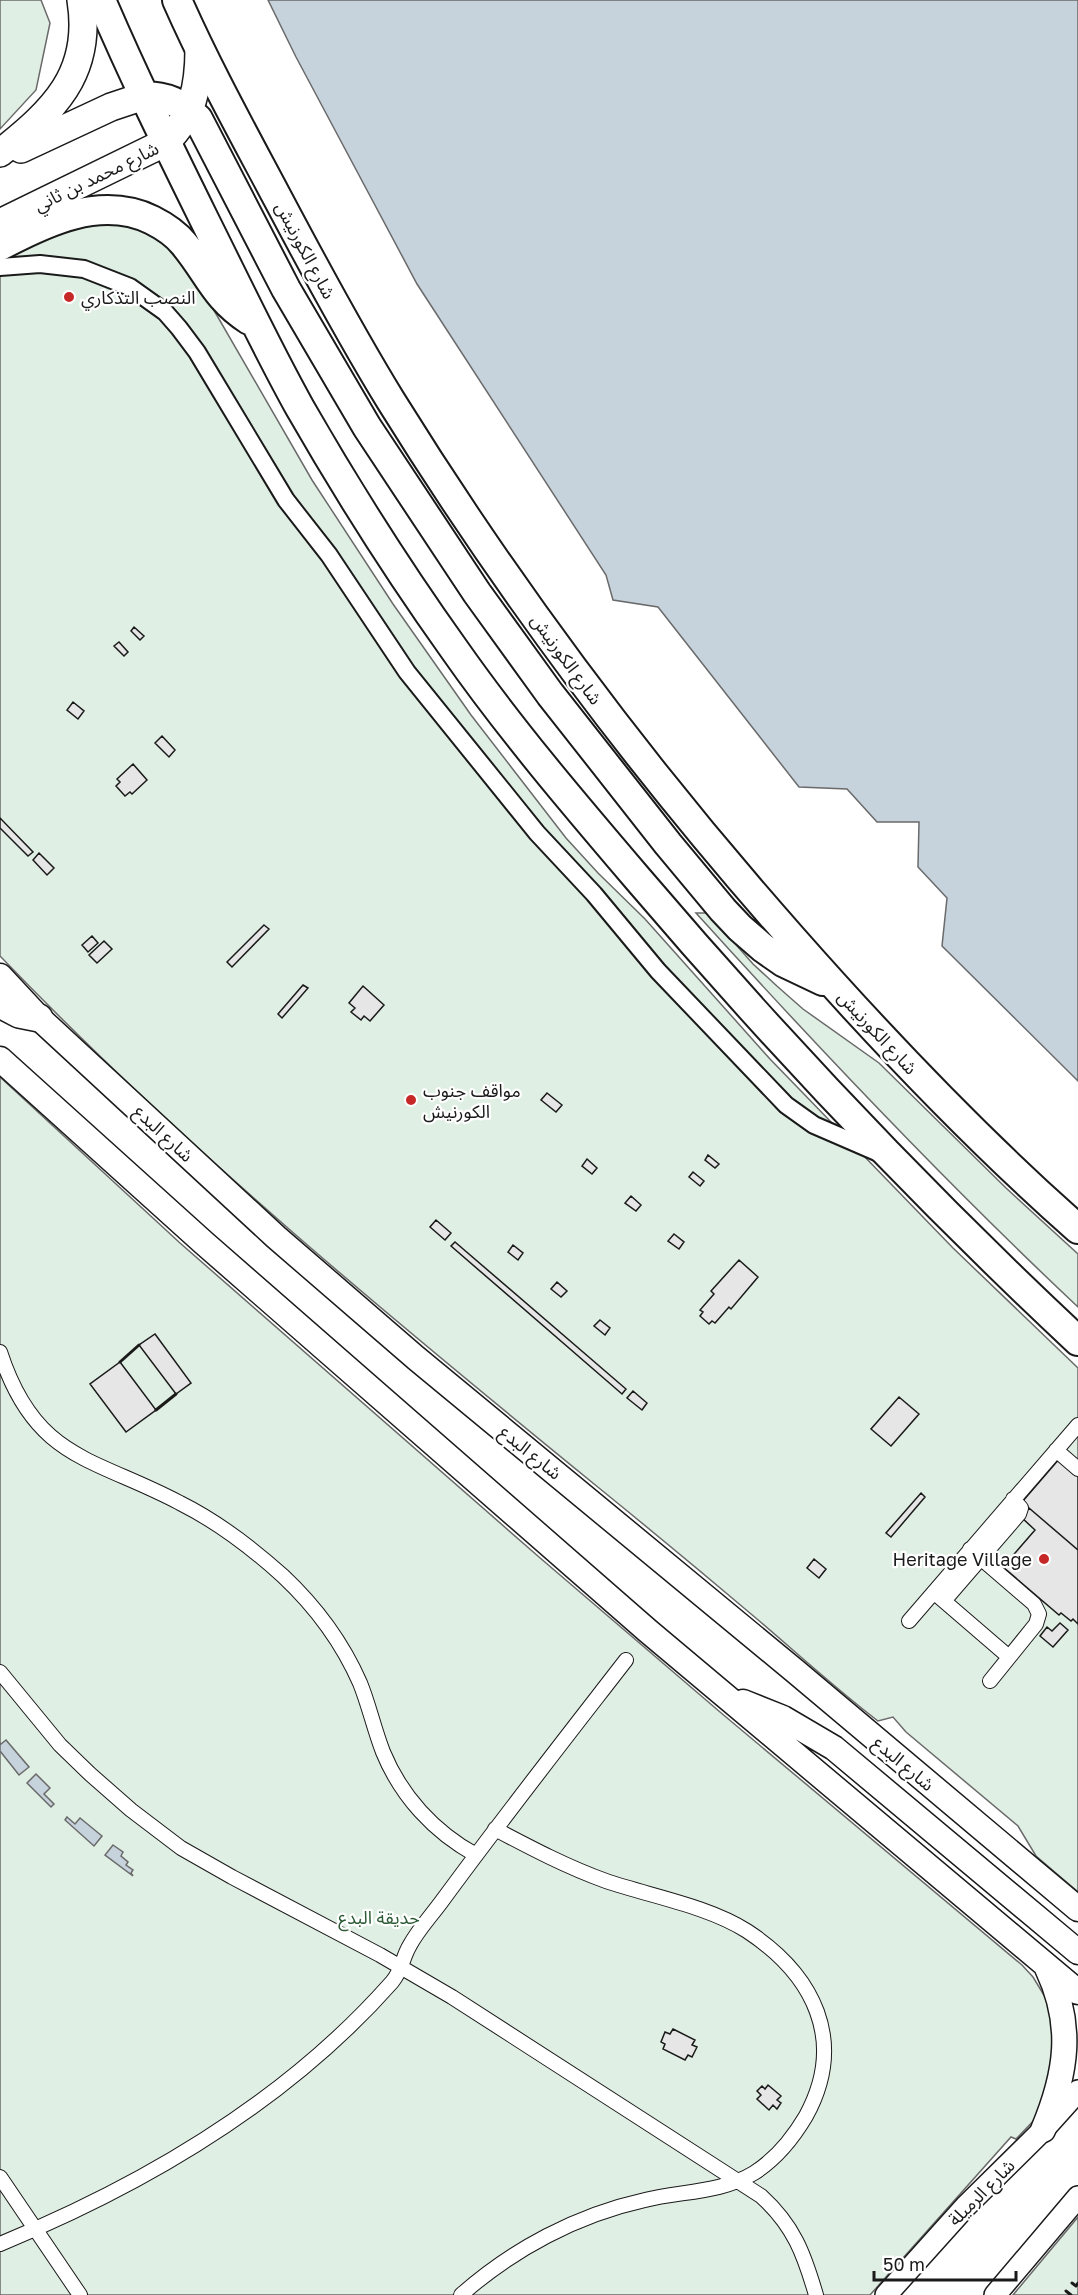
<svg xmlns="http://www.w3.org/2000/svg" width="1078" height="2295" font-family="'Golos Text','Noto Sans Arabic',sans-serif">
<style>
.green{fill:#e0efe3;stroke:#6a6a6a;stroke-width:1.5}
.water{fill:#c6d2dc;stroke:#6a6a6a;stroke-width:1.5}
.building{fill:#e6e6e6;stroke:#1a1a1a;stroke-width:1.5}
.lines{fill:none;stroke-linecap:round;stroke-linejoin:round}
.pedestrian-casing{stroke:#1a1a1a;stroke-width:16}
.minor-casing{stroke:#1a1a1a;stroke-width:20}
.tertiary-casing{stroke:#1a1a1a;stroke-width:24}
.secondary-casing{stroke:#1a1a1a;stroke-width:27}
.primary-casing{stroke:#1a1a1a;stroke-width:30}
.trunk-casing{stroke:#1a1a1a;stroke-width:32}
.pedestrian{stroke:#fff;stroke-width:14}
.minor{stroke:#fff;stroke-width:16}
.tertiary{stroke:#fff;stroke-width:21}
.secondary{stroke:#fff;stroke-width:24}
.primary{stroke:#fff;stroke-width:27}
.trunk{stroke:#fff;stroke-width:28}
.wall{stroke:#1a1a1a;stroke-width:3}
.poi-dot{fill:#c62828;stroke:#fff;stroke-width:2}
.labels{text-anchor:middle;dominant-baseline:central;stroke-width:4.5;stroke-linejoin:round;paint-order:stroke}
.street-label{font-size:18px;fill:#1a1a1a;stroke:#fff}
.poi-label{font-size:18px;fill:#1a1a1a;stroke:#fff;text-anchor:start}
.park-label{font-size:18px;fill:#2b5a34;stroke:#fff}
</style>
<rect width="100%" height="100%" fill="#fff"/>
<path class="green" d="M 0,0 L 41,0 L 50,23 L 36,90 L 0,129 Z
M 116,222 L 152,234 L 166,244 L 182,261 L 208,300 L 312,480 L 393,604 L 471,715 L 566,838 L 598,873 L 645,919 L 770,1059 L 953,1248 L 1078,1368 L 1078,1892 L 1036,1856 L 1018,1826 L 906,1732 L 893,1717 L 878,1721 C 836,1689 797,1653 757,1619 C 705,1575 652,1531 599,1488 C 393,1320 184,1148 0,956 L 0,257 L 76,225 Z
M 696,913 L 708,913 L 753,964 L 778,987 L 803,1009 L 879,1063 L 1006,1188 L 1078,1254 L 1078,1307 C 945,1182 819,1049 696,913 Z
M 0,1077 L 180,1243 L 539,1557 L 720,1712 L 1022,1965 L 1033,1977 L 1050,2005 L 1058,2053 L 1039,2115 L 1016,2139 L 1011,2137 L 870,2295 L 0,2295 Z
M 1078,2217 L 1078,2295 L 1013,2295 Z"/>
<path class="water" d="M 268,0 L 1078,0 L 1078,1081 L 942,946 L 947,898 L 918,867 L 919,822 L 877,822 L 847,789 L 799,787 L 658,607 L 613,600 L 606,575 L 417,284 L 296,57 Z
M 6,1740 L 29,1767 L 19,1775 L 0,1751 L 0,1743 L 1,1744 Z
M 36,1774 L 50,1788 L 44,1794 L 54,1804 L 51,1807 L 27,1783 Z
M 67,1817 L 75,1824 L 80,1818 L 102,1836 L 94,1846 L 65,1820 Z
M 113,1845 L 123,1852 L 121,1856 L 128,1862 L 126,1865 L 133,1870 L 131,1873 L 133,1876 L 105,1855 Z"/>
<path class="building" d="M 134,627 L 144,636 L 140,640 L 131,631 Z
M 119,642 L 128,652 L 124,656 L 114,646 Z
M 73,702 L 84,711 L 78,719 L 67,710 Z
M 162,736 L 175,750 L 169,757 L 155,743 Z
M 133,764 L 147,780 L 132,794 L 130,792 L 125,796 L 116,786 L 120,782 L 117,779 Z
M 0,818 L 33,852 L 28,856 L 0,828 Z
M 39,853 L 54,868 L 47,875 L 33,860 Z
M 264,925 L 269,929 L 232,967 L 227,962 Z
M 92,936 L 98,943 L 88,952 L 82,945 Z
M 104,941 L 112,949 L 97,963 L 89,955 Z
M 303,985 L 308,988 L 282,1018 L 278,1014 Z
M 363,986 L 384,1005 L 370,1021 L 364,1016 L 361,1020 L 351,1012 L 355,1008 L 349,1003 Z
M 547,1093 L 562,1105 L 556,1112 L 541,1100 Z
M 708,1155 L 719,1164 L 715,1168 L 705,1160 Z
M 587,1159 L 597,1168 L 592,1174 L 582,1166 Z
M 693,1172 L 704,1181 L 700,1186 L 689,1177 Z
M 631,1196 L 641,1205 L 636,1211 L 625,1203 Z
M 436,1220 L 451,1233 L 445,1240 L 430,1227 Z
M 674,1234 L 684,1242 L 679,1249 L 668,1241 Z
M 455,1242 L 626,1389 L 622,1394 L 451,1246 Z
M 513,1245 L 523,1253 L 518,1260 L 508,1252 Z
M 739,1260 L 758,1277 L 731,1309 L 729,1307 L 715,1323 L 712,1321 L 709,1324 L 700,1316 L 703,1312 L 700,1310 L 714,1294 L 711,1291 Z
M 557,1282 L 567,1291 L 561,1297 L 551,1289 Z
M 600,1320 L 610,1328 L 605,1335 L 594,1326 Z
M 155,1334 L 191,1383 L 176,1394 L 139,1345 Z
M 120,1362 L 156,1410 L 126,1432 L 90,1384 Z
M 633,1391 L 647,1403 L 642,1410 L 627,1398 Z
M 899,1397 L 919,1414 L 891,1446 L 871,1429 Z
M 1060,1458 L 1078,1473 L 1078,1550 L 1022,1502 Z
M 921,1493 L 925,1497 L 891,1537 L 886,1533 Z
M 1029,1508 L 1078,1550 L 1078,1624 L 1073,1619 L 1071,1621 L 1061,1613 L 1059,1615 L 1003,1567 L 1035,1530 L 1021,1517 Z
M 814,1559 L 826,1569 L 819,1578 L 807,1568 Z
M 1060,1623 L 1068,1630 L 1053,1647 L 1040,1636 L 1047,1627 L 1052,1631 Z
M 673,2029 L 695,2040 L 692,2045 L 697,2047 L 692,2057 L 688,2055 L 685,2060 L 663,2049 L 665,2044 L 661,2042 L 665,2032 L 670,2034 Z
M 768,2085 L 781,2096 L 777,2100 L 781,2103 L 777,2109 L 773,2105 L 769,2110 L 757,2099 L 761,2095 L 757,2091 L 762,2086 L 765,2089 Z"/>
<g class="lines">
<defs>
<path id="pedestrian" d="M 0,1352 C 35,1460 93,1457 180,1503 C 218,1522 252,1548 283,1576 C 316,1607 342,1642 360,1683 C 369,1705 374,1729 383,1752 C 401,1796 434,1832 476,1855
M 1056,1450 L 1078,1469
M 970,1549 L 1034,1604 L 1039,1614 L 1036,1624 L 990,1681
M 937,1595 L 1009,1657
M 944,1601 L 1019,1514 L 1021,1508 L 1013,1499
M 909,1621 L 1078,1425
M 0,1672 L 60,1745 L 90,1774 L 131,1810 L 181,1848 L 232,1877 L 380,1955 L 452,1997 L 761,2196 C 794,2226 804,2254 816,2295
M 0,2177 L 80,2295
M 0,2244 C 146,2184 287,2101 392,1982 C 403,1969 402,1958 410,1945 C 418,1930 431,1916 442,1901 C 502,1819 564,1740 626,1660
M 461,2295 C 513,2249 577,2215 645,2200 C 681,2191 721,2193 754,2173 C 776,2159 793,2138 806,2116 C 847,2041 814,1975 747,1931 C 708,1906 650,1896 606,1881 C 567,1867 531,1848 495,1829"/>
<path id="minor" d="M 0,267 L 40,264 L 84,269 L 130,287 L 165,312 L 179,328 L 197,352 L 286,500 L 329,555 L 407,672 L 537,833 L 594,894 L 658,971 L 786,1105 L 814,1125 L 881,1154"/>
<path id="tertiary" d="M 886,2295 L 966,2206 L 1043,2130 L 1078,2091
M 995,2295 L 1078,2197"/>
<path id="secondary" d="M 0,976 L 39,1018 L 276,1237 L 416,1358 L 795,1671 L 1078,1909
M 0,1059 L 204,1243 L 648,1631 L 1078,1992
M 743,1702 L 783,1718 L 834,1748 L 1078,1952
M 1043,2130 C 1067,2073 1074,2025 1047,1968"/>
<path id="primary" d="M 21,149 L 111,107 L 144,96
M 0,153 C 53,111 93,74 81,0
M 0,223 L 166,142 C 193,116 199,86 199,49
M 0,1004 L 19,1014 L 39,1018"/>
<path id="trunk" d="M 101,0 C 133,75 169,148 205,221 C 236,283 266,347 300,408 C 347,490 399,572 454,649 C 510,729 574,804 638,879 C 776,1041 922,1195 1078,1341
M 177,0 C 207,68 243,133 278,199 C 314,267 351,336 391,401 C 509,591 644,771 792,938 C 882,1040 976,1139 1078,1229
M 144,96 C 166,96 182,103 198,119 L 286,289 L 367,427 L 477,593 L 550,694 L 668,844 L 723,910 L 740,928 L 763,948 L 783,962 L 823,981
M 0,246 C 45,222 101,195 152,220 C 164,226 175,233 184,244 C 209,274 214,297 249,320"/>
</defs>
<use href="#pedestrian" class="pedestrian-casing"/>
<use href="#minor" class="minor-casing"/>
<use href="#tertiary" class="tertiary-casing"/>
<use href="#secondary" class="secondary-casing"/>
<use href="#primary" class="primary-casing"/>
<use href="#trunk" class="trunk-casing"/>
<use href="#pedestrian" class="pedestrian"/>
<use href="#minor" class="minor"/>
<use href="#tertiary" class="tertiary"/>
<use href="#secondary" class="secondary"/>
<use href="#primary" class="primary"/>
<use href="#trunk" class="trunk"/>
<path class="wall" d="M 120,1362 L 139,1345
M 156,1410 L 176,1394
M 1072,2283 L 1076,2286 L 1078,2283
M 1066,2291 L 1071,2295"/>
</g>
<g class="poi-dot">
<circle cx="69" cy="297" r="6"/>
<circle cx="411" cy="1100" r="6"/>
<circle cx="1044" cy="1559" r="6"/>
</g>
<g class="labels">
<g class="street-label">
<text transform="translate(96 176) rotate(-26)">شارع محمد بن ثاني</text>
<text transform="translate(306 250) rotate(62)">شارع الكورنيش</text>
<text transform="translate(567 659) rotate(54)">شارع الكورنيش</text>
<text transform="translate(878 1032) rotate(47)">شارع الكورنيش</text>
<text transform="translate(164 1133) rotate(43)">شارع البدع</text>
<text transform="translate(531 1452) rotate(39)">شارع البدع</text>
<text transform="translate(904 1763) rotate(40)">شارع البدع</text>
<text transform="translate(981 2192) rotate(-45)">شارع الرميلة</text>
</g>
<g class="poi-label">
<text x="81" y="297">النصب التذكاري</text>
<text x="423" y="1090">مواقف جنوب<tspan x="423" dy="21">الكورنيش</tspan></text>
<text x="1032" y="1559" text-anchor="end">Heritage Village</text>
</g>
<g class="park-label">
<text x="379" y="1917">حديقة البدع</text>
</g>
</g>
<path d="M874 2271v9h142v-9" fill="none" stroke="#1a1a1a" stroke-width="3"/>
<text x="883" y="2271" font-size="18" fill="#1a1a1a" stroke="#ffffff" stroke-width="4.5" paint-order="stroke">50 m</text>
</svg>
